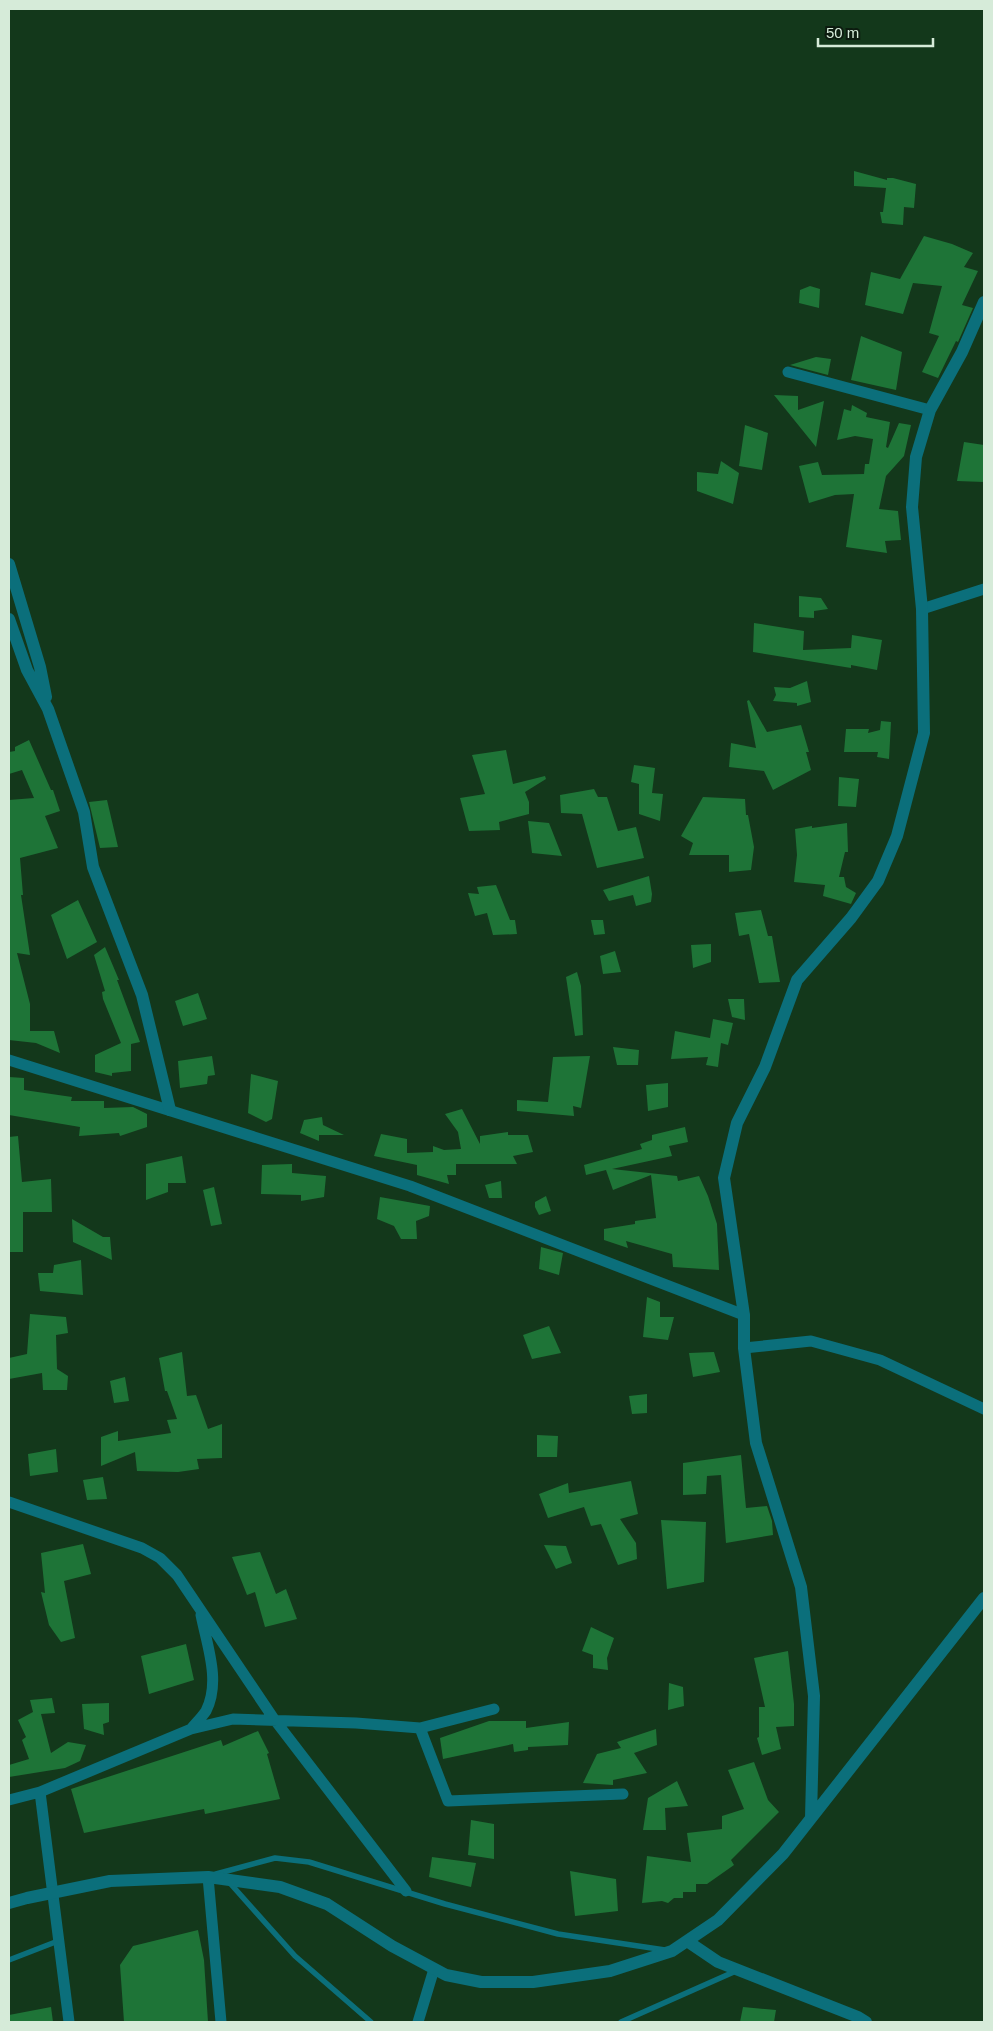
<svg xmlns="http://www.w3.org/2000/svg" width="993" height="2031" font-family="Arial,sans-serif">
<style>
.building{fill:#1e7437}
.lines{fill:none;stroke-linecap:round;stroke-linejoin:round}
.service{stroke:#0b6f7b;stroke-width:5.5}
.minor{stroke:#0b6f7b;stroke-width:11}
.tertiary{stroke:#0b6f7b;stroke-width:12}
</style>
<rect width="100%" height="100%" fill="#13381b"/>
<path class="building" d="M 854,171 L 887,180 L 887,178 L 893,178 L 916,184 L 914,208 L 904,207 L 903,225 L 882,223 L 880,212 L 883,212 L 886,188 L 854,186 Z
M 924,236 L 952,244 L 973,253 L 964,267 L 978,271 L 962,305 L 973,308 L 958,342 L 956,341 L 938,378 L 922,372 L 939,336 L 929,333 L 942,286 L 913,283 L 903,314 L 865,305 L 871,272 L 900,279 Z
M 810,286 L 820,289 L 819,308 L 799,303 L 800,290 Z
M 861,336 L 902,352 L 896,390 L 851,380 Z
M 816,357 L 831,359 L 828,375 L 790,365 Z
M 774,395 L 798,396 L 798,410 L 824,401 L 816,447 Z
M 852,405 L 867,413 L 866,417 L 890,422 L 886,447 L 888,448 L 899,423 L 911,425 L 904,456 L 886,476 L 879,509 L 898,511 L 901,540 L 885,541 L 887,553 L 846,547 L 854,494 L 835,495 L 809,503 L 799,466 L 818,462 L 822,475 L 864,474 L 865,464 L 869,464 L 873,439 L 855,436 L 837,440 L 844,409 L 851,411 Z
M 745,425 L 768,433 L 762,470 L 739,466 Z
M 964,442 L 984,445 L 984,482 L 957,481 Z
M 721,461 L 739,473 L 733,504 L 697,491 L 697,472 L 718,474 Z
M 799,596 L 821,598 L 828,609 L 814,611 L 814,618 L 799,617 Z
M 754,623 L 804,631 L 803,650 L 851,648 L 852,635 L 882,640 L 877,670 L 851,665 L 851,668 L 753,652 Z
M 807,681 L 811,702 L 797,706 L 797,703 L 773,701 L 776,695 L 774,687 L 790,688 Z
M 749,700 L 767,732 L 801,725 L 809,752 L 806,752 L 811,770 L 773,790 L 764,771 L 729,767 L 731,743 L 756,748 L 747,701 Z
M 881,721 L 891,722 L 889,759 L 877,757 L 878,752 L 844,752 L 846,729 L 869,729 L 868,733 L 880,730 Z
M 29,740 L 51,790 L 53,790 L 60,811 L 45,816 L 58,848 L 20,858 L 23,895 L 21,895 L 30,955 L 17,953 L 30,1004 L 30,1031 L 54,1031 L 60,1053 L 36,1043 L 9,1040 L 9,800 L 34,798 L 22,770 L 9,774 L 9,752 L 15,751 L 15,747 Z
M 506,750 L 513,784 L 545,776 L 546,779 L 525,792 L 529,802 L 529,814 L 499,822 L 500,830 L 469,831 L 460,798 L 485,794 L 472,755 Z
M 634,765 L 655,768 L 652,793 L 663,794 L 660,821 L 639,814 L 639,784 L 631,782 Z
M 839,777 L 859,779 L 856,807 L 838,806 Z
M 594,789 L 598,797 L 607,797 L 618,831 L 636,827 L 644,858 L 597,868 L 582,814 L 561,813 L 560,795 Z
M 703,797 L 745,799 L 746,815 L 748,815 L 754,847 L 751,870 L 729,872 L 729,855 L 689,855 L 693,843 L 681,836 Z
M 107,800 L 118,847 L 100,848 L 89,802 Z
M 528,821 L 549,823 L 562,856 L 532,853 Z
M 847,823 L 848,852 L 845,852 L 839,877 L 844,877 L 846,887 L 856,893 L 851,904 L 823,896 L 825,885 L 794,882 L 797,855 L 795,829 L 812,826 L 812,828 Z
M 649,876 L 652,894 L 651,902 L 636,906 L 633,895 L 609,901 L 603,890 Z
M 496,885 L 510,920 L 515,920 L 517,934 L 493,935 L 487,913 L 475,916 L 468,893 L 479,894 L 477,887 Z
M 78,900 L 97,942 L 67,959 L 51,915 Z
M 761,910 L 768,936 L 772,936 L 780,982 L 759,983 L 749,934 L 739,936 L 735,913 Z
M 591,920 L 603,920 L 605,934 L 594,935 Z
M 711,944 L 711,962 L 693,968 L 691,945 Z
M 105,947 L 119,980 L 117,980 L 140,1042 L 131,1044 L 131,1071 L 112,1073 L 112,1076 L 95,1072 L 95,1055 L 121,1043 L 103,999 L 102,992 L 105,991 L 94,955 Z
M 615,951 L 621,972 L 603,974 L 600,956 Z
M 577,972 L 581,986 L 583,1035 L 575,1036 L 566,977 Z
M 198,993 L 207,1019 L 183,1026 L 175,1001 Z
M 728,999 L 744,999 L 745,1020 L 732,1017 Z
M 713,1019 L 733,1023 L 728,1045 L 721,1043 L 718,1067 L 706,1065 L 708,1057 L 671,1059 L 675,1031 L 710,1038 Z
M 613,1047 L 639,1050 L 638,1065 L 617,1065 Z
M 212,1056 L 215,1075 L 208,1076 L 207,1084 L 180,1088 L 178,1061 Z
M 590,1056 L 581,1108 L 573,1106 L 574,1116 L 517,1111 L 517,1100 L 548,1102 L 553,1057 Z
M 251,1074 L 278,1081 L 272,1119 L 266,1122 L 248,1113 Z
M 9,1077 L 24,1078 L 24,1090 L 72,1097 L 71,1101 L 104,1101 L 104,1108 L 133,1107 L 147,1114 L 147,1127 L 120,1136 L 119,1133 L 79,1136 L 80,1127 L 9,1115 Z
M 668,1083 L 668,1107 L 648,1111 L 646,1085 Z
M 462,1109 L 480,1144 L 480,1136 L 508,1132 L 508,1135 L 528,1135 L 533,1152 L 513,1156 L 517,1164 L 456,1164 L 456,1175 L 447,1175 L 449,1184 L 417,1175 L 417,1165 L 374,1156 L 381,1134 L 407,1139 L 407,1153 L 433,1152 L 433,1146 L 444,1150 L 461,1149 L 458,1132 L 445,1114 Z
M 322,1117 L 323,1125 L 344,1135 L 319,1135 L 319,1141 L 300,1133 L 304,1120 Z
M 685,1127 L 688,1142 L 669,1146 L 672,1156 L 612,1169 L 677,1176 L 678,1181 L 699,1176 L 708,1196 L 717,1224 L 719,1270 L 673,1267 L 672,1254 L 626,1241 L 628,1248 L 604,1240 L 604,1229 L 635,1224 L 635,1221 L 656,1218 L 651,1175 L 613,1190 L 606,1170 L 586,1175 L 584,1165 L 642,1149 L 640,1144 L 652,1140 L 652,1135 Z
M 18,1136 L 22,1182 L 51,1179 L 52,1212 L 23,1212 L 23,1252 L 9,1252 L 9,1137 Z
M 182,1156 L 186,1183 L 168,1183 L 168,1192 L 146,1200 L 146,1164 Z
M 292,1164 L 292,1173 L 326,1176 L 324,1197 L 301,1201 L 301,1195 L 261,1194 L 262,1165 Z
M 501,1181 L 502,1198 L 489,1198 L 485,1185 Z
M 214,1187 L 222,1224 L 211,1226 L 203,1190 Z
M 546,1196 L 551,1211 L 539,1215 L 535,1207 L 535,1202 Z
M 380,1197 L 430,1206 L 429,1216 L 416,1221 L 417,1239 L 401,1239 L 394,1226 L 377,1219 Z
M 72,1219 L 103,1237 L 110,1237 L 112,1260 L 73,1242 Z
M 541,1247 L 563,1253 L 559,1275 L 539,1269 Z
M 81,1260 L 83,1295 L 40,1291 L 38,1273 L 53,1273 L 54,1265 Z
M 647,1297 L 660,1302 L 660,1317 L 674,1317 L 668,1340 L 643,1337 Z
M 30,1314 L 66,1317 L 68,1333 L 56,1335 L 57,1369 L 68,1376 L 67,1390 L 43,1390 L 42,1373 L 9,1379 L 9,1358 L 27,1354 Z
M 549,1326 L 561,1353 L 532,1359 L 523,1335 Z
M 182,1352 L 187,1396 L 196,1395 L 208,1429 L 222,1424 L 222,1458 L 197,1459 L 199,1469 L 178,1472 L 137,1471 L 135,1452 L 101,1466 L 101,1437 L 118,1431 L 118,1441 L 171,1433 L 167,1420 L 177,1419 L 167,1391 L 165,1391 L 159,1358 Z
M 714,1352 L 720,1372 L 693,1377 L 689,1353 Z
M 125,1377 L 129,1401 L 114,1403 L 110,1381 Z
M 647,1394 L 647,1413 L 632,1414 L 629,1396 Z
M 537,1435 L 558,1436 L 557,1457 L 537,1457 Z
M 56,1449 L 58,1472 L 30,1476 L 28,1454 Z
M 741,1455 L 746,1508 L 767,1506 L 772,1521 L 773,1535 L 726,1543 L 721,1475 L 707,1476 L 706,1494 L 683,1495 L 683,1463 Z
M 103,1477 L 107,1499 L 87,1500 L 83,1480 Z
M 631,1481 L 638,1514 L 620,1519 L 636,1543 L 637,1559 L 618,1565 L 601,1524 L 591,1526 L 584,1507 L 548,1518 L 539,1494 L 568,1483 L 569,1493 Z
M 661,1520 L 706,1522 L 704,1582 L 667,1589 Z
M 83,1544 L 91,1574 L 64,1581 L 75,1638 L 61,1642 L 49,1625 L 41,1592 L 45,1593 L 41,1553 Z
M 544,1545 L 566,1546 L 572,1563 L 556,1569 Z
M 260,1552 L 276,1594 L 286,1589 L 297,1619 L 265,1627 L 255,1592 L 247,1595 L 232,1557 Z
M 591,1627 L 614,1638 L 607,1658 L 608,1670 L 593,1668 L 593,1655 L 582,1651 Z
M 186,1644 L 194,1680 L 149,1694 L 141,1656 Z
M 788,1651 L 794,1704 L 794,1726 L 776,1727 L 781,1749 L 762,1755 L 757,1738 L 759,1737 L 759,1707 L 765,1707 L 754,1658 Z
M 669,1683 L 683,1687 L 684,1706 L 668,1710 Z
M 52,1698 L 55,1713 L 41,1714 L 51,1753 L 68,1742 L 86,1745 L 80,1761 L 65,1768 L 9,1777 L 9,1765 L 29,1759 L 22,1740 L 26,1737 L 18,1720 L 33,1712 L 30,1700 Z
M 109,1703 L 109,1722 L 103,1724 L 104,1735 L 84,1729 L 82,1704 Z
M 489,1721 L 526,1721 L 526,1728 L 569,1722 L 568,1745 L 528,1747 L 528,1750 L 514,1752 L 513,1744 L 443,1759 L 440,1738 Z
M 656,1729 L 657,1745 L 634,1753 L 647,1773 L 613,1780 L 613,1785 L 583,1783 L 597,1754 L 621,1748 L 617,1742 Z
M 258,1731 L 269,1753 L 267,1754 L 280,1799 L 205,1814 L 204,1809 L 84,1833 L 71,1789 L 221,1740 L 223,1746 Z
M 754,1762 L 768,1800 L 779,1812 L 731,1860 L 734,1865 L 707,1884 L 696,1884 L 696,1892 L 683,1892 L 683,1898 L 674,1898 L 668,1903 L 662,1901 L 642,1903 L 647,1856 L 691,1862 L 687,1833 L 722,1829 L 722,1816 L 744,1809 L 728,1770 Z
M 677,1781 L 688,1806 L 665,1808 L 666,1830 L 643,1830 L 648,1798 Z
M 471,1820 L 494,1824 L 494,1859 L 468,1855 Z
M 432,1857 L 476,1863 L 471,1887 L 429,1877 Z
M 570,1871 L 616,1879 L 618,1911 L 575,1916 Z
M 198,1930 L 204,1960 L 208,2022 L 124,2022 L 120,1965 L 133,1946 Z
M 51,2007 L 53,2022 L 9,2022 L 9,2015 Z
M 743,2007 L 776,2010 L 774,2022 L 740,2022 Z"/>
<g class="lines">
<path class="service" d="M 216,1874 L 275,1858 L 309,1862 L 445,1904 L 558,1934 L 665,1950
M 229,1882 L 295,1956 L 371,2022
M 9,1960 L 58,1941
M 621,2022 L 736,1971"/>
<path class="minor" d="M 788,372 L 930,410
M 922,609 L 984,589
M 9,1060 L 410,1186 L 744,1315
M 744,1348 L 811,1341 L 880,1360 L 984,1409
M 9,1502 L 142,1548 L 160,1558 L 177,1575 L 274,1719 L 406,1891
M 420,1728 L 448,1801 L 623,1794
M 191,1729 C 196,1723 202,1717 206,1711 C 221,1682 207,1645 201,1615
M 40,1792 L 69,2022
M 9,1800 L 40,1792 L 191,1729 L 233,1719 L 356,1723 L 420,1728 L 494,1709
M 208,1877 L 221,2022
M 418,2022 L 434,1969"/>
<path class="tertiary" d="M 9,564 L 40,667 L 46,697
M 9,619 L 27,670 L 48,709 L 84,812 L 93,867 L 142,995 L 170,1110
M 811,1818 L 814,1696 L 801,1587 L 756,1443 L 744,1348 L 744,1315 L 724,1178 L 737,1123 L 765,1067 L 797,980 L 851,918 L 878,881 L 897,836 L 924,733 L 922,609 L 912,507 L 916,457 L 930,410 L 962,352 L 984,302
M 9,1903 L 27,1898 L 110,1881 L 208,1877 L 280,1887 L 327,1904 L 392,1946 L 446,1975 L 481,1982 L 533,1982 L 610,1971 L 672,1951 L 718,1920 L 783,1854 L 984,1598
M 687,1941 L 718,1962 L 858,2017 L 866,2022"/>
</g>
<rect width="993" height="2031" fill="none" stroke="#d6ebd9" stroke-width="20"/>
<path d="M818 38v8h115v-8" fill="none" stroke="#d6ebd9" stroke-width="2.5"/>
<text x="826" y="38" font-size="15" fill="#d6ebd9" stroke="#0c1b0f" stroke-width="4" paint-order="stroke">50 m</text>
</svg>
